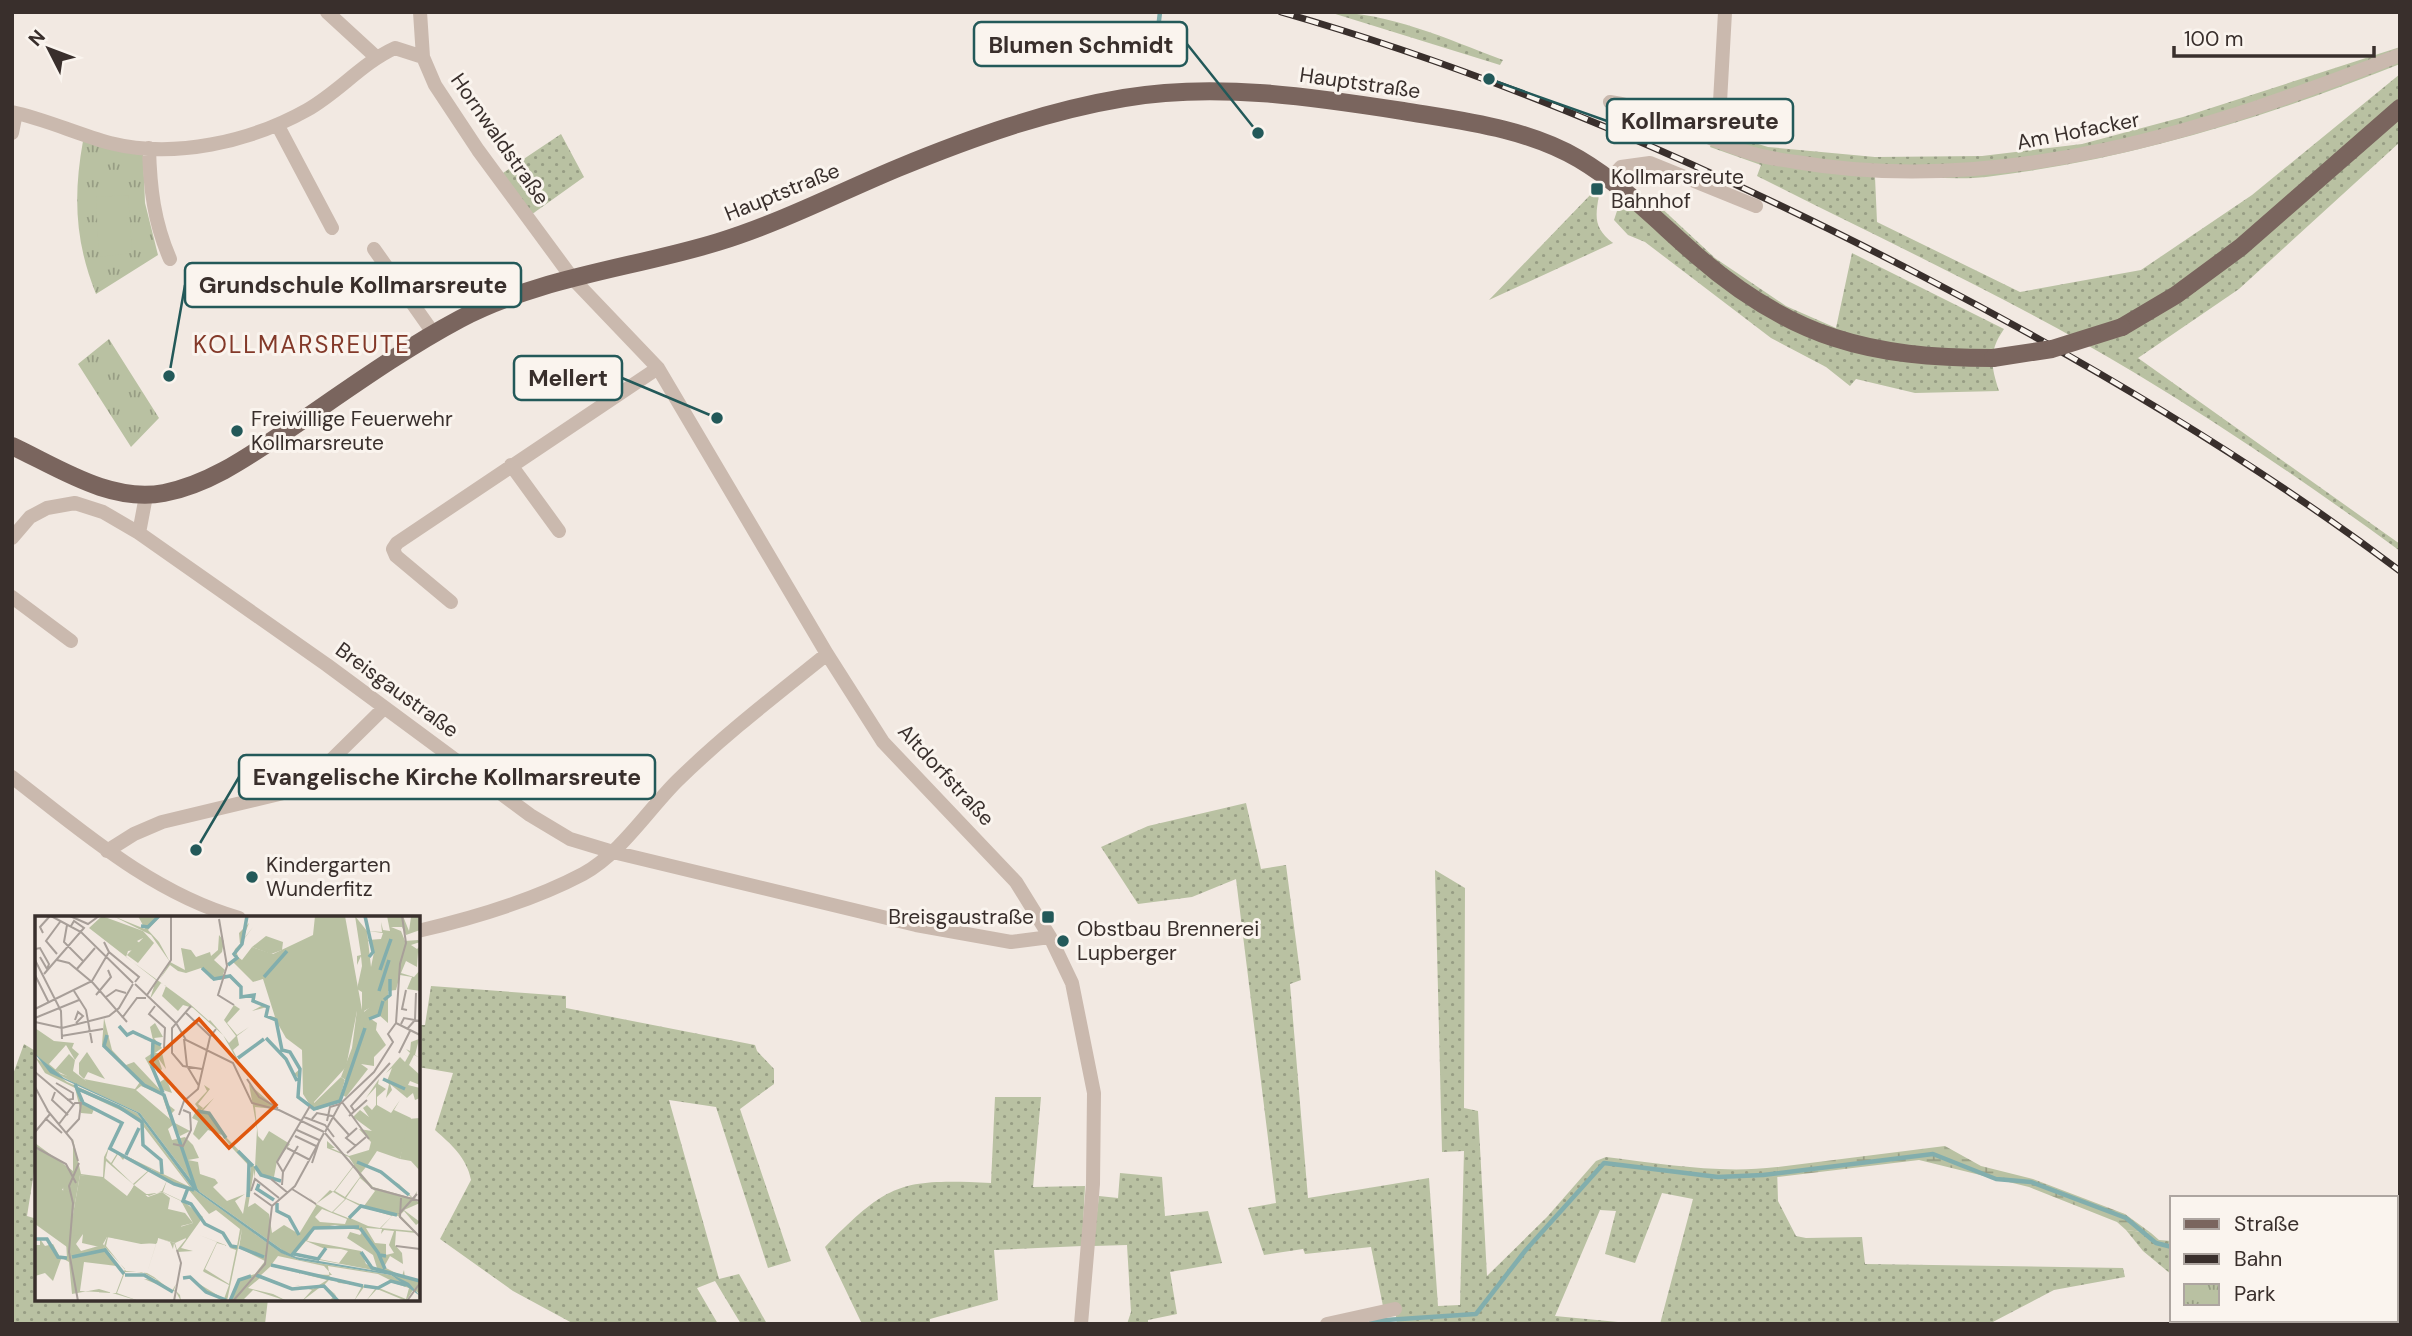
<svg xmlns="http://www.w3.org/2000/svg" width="2412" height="1336" font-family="'DM Sans',sans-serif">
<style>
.grass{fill:url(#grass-dots)}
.wetland{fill:url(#wetland-marsh)}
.park{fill:url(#park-tufts)}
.pitch{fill:#b9c1a2}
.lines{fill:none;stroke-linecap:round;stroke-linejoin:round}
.stream{stroke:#82aead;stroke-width:4.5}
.minor{stroke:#cab9ae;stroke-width:14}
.major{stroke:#7a655e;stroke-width:18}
.rail-casing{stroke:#392f2c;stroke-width:7}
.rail{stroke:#faf4ee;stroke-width:4.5;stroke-dasharray:13;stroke-linecap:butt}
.major-bridge{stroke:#7a655e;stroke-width:18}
.poi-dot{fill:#235959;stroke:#faf4ee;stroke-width:2.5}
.labels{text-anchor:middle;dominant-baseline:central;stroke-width:6;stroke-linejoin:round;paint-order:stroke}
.street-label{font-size:21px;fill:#392f2c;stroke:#faf4ee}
.poi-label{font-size:21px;fill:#392f2c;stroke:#faf4ee;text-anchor:start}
.quarter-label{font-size:24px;letter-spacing:2px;fill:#833929;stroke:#faf4ee}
.inset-river{fill:none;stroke:#82aead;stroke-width:3.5}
.inset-road{fill:none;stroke:#a89f99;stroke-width:2}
.view{fill:#df570e;fill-opacity:0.15;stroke:#df570e;stroke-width:3.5}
.inset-edge{fill:none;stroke:#392f2c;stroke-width:3.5}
.leader{fill:none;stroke:#235959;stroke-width:2.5}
.callout-dot{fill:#235959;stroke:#faf4ee;stroke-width:2.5}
.callout{fill:#faf4ee;stroke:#235959;stroke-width:2.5}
.callout-label{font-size:23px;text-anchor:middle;font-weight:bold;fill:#392f2c}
</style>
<defs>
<pattern id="grass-dots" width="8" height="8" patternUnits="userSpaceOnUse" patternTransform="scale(1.75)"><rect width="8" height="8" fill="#b9c1a2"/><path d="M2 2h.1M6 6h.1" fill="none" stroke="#979d84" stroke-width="1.8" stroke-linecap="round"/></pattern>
<pattern id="wetland-marsh" width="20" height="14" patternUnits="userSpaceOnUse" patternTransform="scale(1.75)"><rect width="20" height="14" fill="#b9c1a2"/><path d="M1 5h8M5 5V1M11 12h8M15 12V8" fill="none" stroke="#979d84"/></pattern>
<pattern id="park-tufts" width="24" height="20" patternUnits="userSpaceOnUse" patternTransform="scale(1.75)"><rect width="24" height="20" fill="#b9c1a2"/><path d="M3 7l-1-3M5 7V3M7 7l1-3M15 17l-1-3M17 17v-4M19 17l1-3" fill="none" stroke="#979d84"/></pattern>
</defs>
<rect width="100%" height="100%" fill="#f2e9e2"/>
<path class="grass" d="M 1329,12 C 1389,12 1447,39 1503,60 L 1500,65 Z
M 2400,47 L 2400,64 C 2267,117 2128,160 1986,177 C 1950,181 1911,174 1875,177 L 1877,222 L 2020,292 L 2141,270 L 2252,195 L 2400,74 L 2400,142 L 2239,289 L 2138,358 L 2400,544 L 2400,551 C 2314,488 2226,428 2135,373 C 2014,300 1883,240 1757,176 L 1761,165 L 1710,147 L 1716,131 L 1768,147 L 1875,157 L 1982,156 L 2082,144 L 2183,117 Z
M 561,134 L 584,177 L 528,217 L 497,177 Z
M 1594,191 L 1599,195 C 1595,218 1594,228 1613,243 L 1489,300 Z
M 1656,203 L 1715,258 L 1786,306 L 1836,328 L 1852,253 L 2004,329 C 1988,352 1991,366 1999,391 L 1915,393 L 1856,379 L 1850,386 L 1826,367 L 1771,338 L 1645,242 L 1628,235 L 1614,220 L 1619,205 L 1624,204 L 1643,217 Z
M 1246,803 L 1261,869 L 1286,865 L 1301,980 L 1290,984 L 1308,1198 L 1429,1178 L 1438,1306 L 1460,1305 L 1464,1151 L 1442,1152 L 1435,870 L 1465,888 L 1464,1108 L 1478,1111 L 1487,1276 L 1547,1217 L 1596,1161 L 1606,1157 C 1663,1164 1720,1174 1777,1167 L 1778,1201 L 1796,1236 L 1806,1238 L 1862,1237 L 1865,1264 L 2123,1268 L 2125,1277 L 2054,1290 L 1989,1324 L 1660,1324 L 1693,1199 L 1662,1193 L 1635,1263 L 1605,1254 L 1616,1211 L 1600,1210 L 1555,1316 L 1639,1324 L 1397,1324 L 1395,1309 L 1384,1311 L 1371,1247 L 1305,1254 L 1303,1249 L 1264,1255 L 1248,1208 L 1276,1203 L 1236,879 L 1192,897 L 1138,904 L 1101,847 L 1148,826 Z
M 431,986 L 566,996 L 566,1008 L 755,1045 L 757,1051 L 774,1069 L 774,1084 L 740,1109 L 791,1261 L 768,1268 L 716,1107 L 669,1100 L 719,1279 L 739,1274 L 767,1324 L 741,1324 L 715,1281 L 697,1288 L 718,1324 L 574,1324 L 513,1291 L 440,1239 L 471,1180 C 467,1158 451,1144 435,1130 L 453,1073 L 418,1067 L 418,1025 L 425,1025 Z
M 24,1044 L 37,1052 L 37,1172 L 34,1172 L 27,1216 L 37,1219 L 37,1299 L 268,1299 L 265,1324 L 12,1324 L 12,1077 Z
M 995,1097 L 1041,1097 L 1033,1187 L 1085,1186 L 1082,1246 L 994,1250 L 998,1300 L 930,1319 L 930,1324 L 862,1324 L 825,1247 C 889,1182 901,1179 991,1183 Z
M 1120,1173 L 1162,1177 L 1165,1216 L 1208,1211 L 1222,1263 L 1170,1272 L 1177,1314 L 1148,1320 L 1148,1324 L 1127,1324 L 1131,1312 L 1127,1245 L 1093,1246 L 1099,1196 L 1118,1198 Z
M 2126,1230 L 2151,1233 L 2159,1240 L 2172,1241 L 2172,1275 L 2143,1251 Z"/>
<path class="wetland" d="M 1945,1146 L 1981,1166 L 2033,1179 L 2125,1214 L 2151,1233 L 2126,1230 L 2117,1222 L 2029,1187 L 1919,1160 L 1777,1177 L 1777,1167 Z"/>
<path class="park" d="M 83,141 L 143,153 L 145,203 L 158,255 L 96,294 C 75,242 73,196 83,141 Z
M 109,339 L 159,418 L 131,447 L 78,364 Z"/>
<path class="pitch" d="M 128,195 L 132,253 L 99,257 L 96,197 Z"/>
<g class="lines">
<path class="stream" d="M 1158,29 L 1160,12
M 2396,1229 L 2400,1229
M 1371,1321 L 1476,1314 L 1525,1251 L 1604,1163 L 1718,1177 L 1763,1175 L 1933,1154 L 1996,1179 L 2031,1182 L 2126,1218 L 2156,1243 L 2172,1247"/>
<path class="minor" d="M 327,12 L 376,57
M 420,12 L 423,57 L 435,85 L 478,150 L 573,279 L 658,368 L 827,654 L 883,742 L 1016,882 L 1050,937 L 1072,983 L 1094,1093 L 1093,1184 L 1081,1324
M 1610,102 C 1661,109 1705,141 1754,154 C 1767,158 1782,160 1796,162 C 2003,197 2209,130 2400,55
M 12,112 C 45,119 77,134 110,143 C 174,159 250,142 307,110 C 339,92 362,63 395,48 L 423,57
M 278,126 L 332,228
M 12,133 L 16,113
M 1714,137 L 1719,120 L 1725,12
M 149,148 C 150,188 154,222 170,259
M 1610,179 L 1621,167 L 1650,163 L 1756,206
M 374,249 L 434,334
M 511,465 L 559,531
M 139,533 L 146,496
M 12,538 L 30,517 L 47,508 L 75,503 L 103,512 L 139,533 L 327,665 L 530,815 L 570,839 L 613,852 L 916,925 L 1011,942 L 1050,937
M 12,597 L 71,641
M 451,602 L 396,556 L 393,549 L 397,543 L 658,368
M 12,777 C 83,832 152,893 239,918
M 107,851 L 134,834 L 162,822 L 296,790 L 315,776 L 384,708
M 418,931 C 474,918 532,901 583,874 C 621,853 647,811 677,781 C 724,735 776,695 827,654
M 1327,1324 L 1395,1309"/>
<path class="major" d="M 2122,327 L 2176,295 L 2241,247 L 2400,108
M 12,446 C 59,468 110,503 164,493 C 210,484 249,456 288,430 C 344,392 400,351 460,319 C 540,277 633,268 718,242 C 780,223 838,193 898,168 C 971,138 1046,111 1124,98 C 1215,82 1313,97 1403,111 C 1463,121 1526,128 1579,159 C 1623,185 1658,222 1696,255 C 1791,338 1870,358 1993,358"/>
<defs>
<path id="rail" d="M 1281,12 C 1504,76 1717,170 1922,276 C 2089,363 2250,458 2400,571"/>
</defs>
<use href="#rail" class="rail-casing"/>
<use href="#rail" class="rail"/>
<path class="major-bridge" d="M 1993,358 L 2052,349 L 2122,327"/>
</g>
<g class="poi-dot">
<rect x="1590" y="182" width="14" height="14" rx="3.5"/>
<circle cx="237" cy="431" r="7"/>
<circle cx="252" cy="877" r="7"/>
<rect x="1041" y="910" width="14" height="14" rx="3.5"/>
<circle cx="1063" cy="941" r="7"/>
</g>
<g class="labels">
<g class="street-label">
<text transform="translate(1360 83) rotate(8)">Hauptstraße</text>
<text transform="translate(2078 131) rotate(-11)">Am Hofacker</text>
<text transform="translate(500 139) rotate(55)">Hornwaldstraße</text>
<text transform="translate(782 192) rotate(-22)">Hauptstraße</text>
<text transform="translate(397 690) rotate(36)">Breisgaustraße</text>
<text transform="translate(946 775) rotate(47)">Altdorfstraße</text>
</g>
<g class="poi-label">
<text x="1611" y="177">Kollmarsreute<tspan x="1611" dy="24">Bahnhof</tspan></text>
<text x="251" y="419">Freiwillige Feuerwehr<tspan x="251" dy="24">Kollmarsreute</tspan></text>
<text x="266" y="865">Kindergarten<tspan x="266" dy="24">Wunderfitz</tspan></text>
<text x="1034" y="917" text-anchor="end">Breisgaustraße</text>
<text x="1077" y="929">Obstbau Brennerei<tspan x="1077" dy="24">Lupberger</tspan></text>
</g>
<g class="quarter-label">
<text x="302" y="344">KOLLMARSREUTE</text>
</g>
</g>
<g transform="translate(35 916)">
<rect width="385" height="385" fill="#f2e9e2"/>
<path d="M 67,0 L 108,15 L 108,22 L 102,25 L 111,32 L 93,35 L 91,41 L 155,88 L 174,105 L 175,104 L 188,119 L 194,127 L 201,120 L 189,104 L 199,89 L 205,93 L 192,107 L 202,119 L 214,111 L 202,120 L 204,129 L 198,134 L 210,158 L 188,119 L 158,92 L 148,89 L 143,95 L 127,80 L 131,70 L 126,67 L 115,83 L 121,64 L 54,12 ZM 320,0 L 332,15 L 336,51 L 339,36 L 333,24 L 346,23 L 348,17 L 333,15 L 347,16 L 346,6 L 348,14 L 355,15 L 352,0 L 368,0 L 374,15 L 376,1 L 385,0 L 385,14 L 371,19 L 367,11 L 356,11 L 366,15 L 370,25 L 383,24 L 385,26 L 376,29 L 382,33 L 385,30 L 385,49 L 383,36 L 382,51 L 371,45 L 366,57 L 379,61 L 385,54 L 385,75 L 372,73 L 377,61 L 365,59 L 361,74 L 353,75 L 353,107 L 344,99 L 336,103 L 342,107 L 341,114 L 351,129 L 339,141 L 339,150 L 326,148 L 333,153 L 311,181 L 306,178 L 311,164 L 306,161 L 317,132 L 322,94 L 329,96 L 335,91 L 327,95 L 327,76 L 322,73 L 327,50 L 326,40 L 322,49 L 322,40 L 326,39 ZM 184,19 L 189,25 L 187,36 L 179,44 L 190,54 L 185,64 L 176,63 L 166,52 L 151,57 L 143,55 L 135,49 L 125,63 L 135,46 L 150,54 L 146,32 L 156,34 L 161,41 L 175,36 L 176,40 L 183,34 ZM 231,20 L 248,26 L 247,34 L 236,38 L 217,31 ZM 69,102 L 77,134 L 91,149 L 99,146 L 131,180 L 131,187 L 140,194 L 135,199 L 138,206 L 155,215 L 145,220 L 139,208 L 133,213 L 137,224 L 150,221 L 158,229 L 164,242 L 153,244 L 163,246 L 165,258 L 180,263 L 183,267 L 178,271 L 192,285 L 210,278 L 200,285 L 208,298 L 216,252 L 199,234 L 188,221 L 188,218 L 220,251 L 222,213 L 214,168 L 238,189 L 239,193 L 220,191 L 223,220 L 228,225 L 234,215 L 255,228 L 242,245 L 239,261 L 226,259 L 221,251 L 219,262 L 219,254 L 213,291 L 220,287 L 234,298 L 237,317 L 249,309 L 264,318 L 281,290 L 274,281 L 281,288 L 299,275 L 319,249 L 314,241 L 292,232 L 292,225 L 300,232 L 296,232 L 314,240 L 334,234 L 336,226 L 324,213 L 337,215 L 318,201 L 325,194 L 334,201 L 328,192 L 332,189 L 337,194 L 341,189 L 341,171 L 331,182 L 344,163 L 343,168 L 351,173 L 342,181 L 342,189 L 356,197 L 365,184 L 359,194 L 376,202 L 365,243 L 342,235 L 332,250 L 364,268 L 378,282 L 382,275 L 380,284 L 385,287 L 369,294 L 385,306 L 381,309 L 369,295 L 365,299 L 382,317 L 361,315 L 360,329 L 367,337 L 368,348 L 355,340 L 349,351 L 367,360 L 369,354 L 370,362 L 385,364 L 385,378 L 354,357 L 253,338 L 165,276 L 105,197 L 39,167 L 21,157 L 0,138 L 0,112 L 19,125 L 39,127 L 37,132 L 44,138 L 40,144 L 31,129 L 14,148 L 26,158 L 51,165 L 44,158 L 44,147 L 52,136 L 70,163 L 53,156 L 49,163 L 100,173 L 105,166 L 67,129 ZM 106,170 L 127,179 L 135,203 L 101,174 ZM 319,250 L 325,261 L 310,281 L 300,275 ZM 331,251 L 345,256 L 377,282 L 338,271 L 326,257 ZM 325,262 L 340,275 L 329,290 L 311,282 ZM 295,274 L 310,283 L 297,296 L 281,288 ZM 311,283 L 325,290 L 313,302 L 298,296 ZM 325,290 L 337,294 L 357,300 L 345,312 L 333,310 L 315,302 ZM 287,293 L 312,303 L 310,308 L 285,306 L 280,301 ZM 358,299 L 363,300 L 378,315 L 346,312 ZM 300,309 L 328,315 L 325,319 L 315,316 L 312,322 L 338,339 L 342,352 L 331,348 L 326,335 L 272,325 L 279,313 ZM 331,312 L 347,313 L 346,318 L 349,314 L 359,315 L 354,329 L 359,337 L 351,339 L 351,328 L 340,327 ZM 271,325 L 290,333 L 282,343 L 260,338 ZM 291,332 L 306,333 L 313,335 L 304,347 L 284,343 ZM 120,107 L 128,121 L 119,122 L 127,132 L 120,137 L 127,137 L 131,153 L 123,142 L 127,153 L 123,157 L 117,147 L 117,151 L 125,166 L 131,162 L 137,177 L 128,174 L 110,142 L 116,138 L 117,125 L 108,123 L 118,124 L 115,111 ZM 384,123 L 380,139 L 385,142 L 379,139 L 374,149 L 385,159 L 385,169 L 375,165 L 373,169 L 385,172 L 385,182 L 380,184 L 378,177 L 372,182 L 355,168 L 357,174 L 351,182 L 354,168 L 348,164 L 352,165 L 357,152 L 351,157 L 365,141 L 370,146 L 375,137 L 371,133 L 375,135 L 376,126 ZM 0,141 L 32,166 L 102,197 L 158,273 L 245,336 L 264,344 L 356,359 L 378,374 L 371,385 L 342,373 L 331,385 L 340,373 L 329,371 L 319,385 L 327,370 L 294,364 L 289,369 L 300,378 L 302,384 L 305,385 L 294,385 L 300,379 L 288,369 L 267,385 L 277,374 L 260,369 L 278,373 L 292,364 L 236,350 L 225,360 L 243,366 L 253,372 L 225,362 L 213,372 L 238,378 L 252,385 L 218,374 L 209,383 L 214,385 L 194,385 L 204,363 L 220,358 L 230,345 L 204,332 L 207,313 L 192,385 L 174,378 L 169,374 L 161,366 L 189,383 L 194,369 L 169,356 L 168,355 L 182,326 L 164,319 L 193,330 L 182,327 L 170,353 L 194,368 L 201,334 L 195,332 L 202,330 L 205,313 L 181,294 L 174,298 L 153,273 L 148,285 L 168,301 L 146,332 L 158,335 L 142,336 L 139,327 L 138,333 L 135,326 L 123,322 L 112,357 L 119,361 L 137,375 L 141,368 L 139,374 L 142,376 L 145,379 L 146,385 L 141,376 L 109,363 L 122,364 L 107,356 L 90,356 L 82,377 L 104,385 L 64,373 L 37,378 L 34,346 L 25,341 L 32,342 L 28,270 L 0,237 L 0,227 L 38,255 L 38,223 L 46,258 L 68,261 L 69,241 L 74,231 L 71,242 L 76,247 L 83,236 L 155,271 L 102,202 L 44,175 L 50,188 L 88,207 L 59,193 L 57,198 L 46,197 L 40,172 L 10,157 ZM 83,238 L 88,244 L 90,241 L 115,253 L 98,268 L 77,248 ZM 71,245 L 99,269 L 93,281 L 127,276 L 146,285 L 158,307 L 145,311 L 151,323 L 142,334 L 140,327 L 123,322 L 110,327 L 72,321 L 69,330 L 90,353 L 81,377 L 45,375 L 49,346 L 82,350 L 71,335 L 61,336 L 69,333 L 67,329 L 46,335 L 41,328 L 48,318 L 38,298 L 45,259 L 69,264 ZM 116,253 L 132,264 L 127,275 L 114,280 L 99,269 ZM 132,264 L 153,273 L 147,285 L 128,276 ZM 73,321 L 121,328 L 112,357 L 91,355 L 71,330 ZM 243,340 L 289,350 L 297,359 L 267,358 L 237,348 ZM 293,350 L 343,358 L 355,364 L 342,371 L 304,367 L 295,363 ZM 355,366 L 374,372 L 371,383 L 344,372 ZM 169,169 L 175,173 L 163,188 L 168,192 L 164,196 L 179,182 L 167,196 L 174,197 L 187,219 L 173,214 L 164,224 L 158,218 L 163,205 L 157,202 L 163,192 L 160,188 L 172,175 Z" fill="#b9c1a2" fill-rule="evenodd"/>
<path d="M 280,0 L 310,0 L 327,94 L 338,86 L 333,82 L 339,85 L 336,91 L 329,95 L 333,103 L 326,116 L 329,128 L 320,132 L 307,183 L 282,194 L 262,182 L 264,162 L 259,158 L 265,153 L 255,137 L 247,134 L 240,105 L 230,101 L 232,91 L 217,95 L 228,89 L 217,86 L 218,80 L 207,82 L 205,81 L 206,71 L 194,61 L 185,64 L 187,58 L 196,60 L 207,71 L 206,80 L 220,79 L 218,85 L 234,91 L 232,100 L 240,101 L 228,63 L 218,66 L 198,46 L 193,50 L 201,42 L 198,39 L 200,33 L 205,28 L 204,17 L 214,7 L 207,25 L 218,11 L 201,34 L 203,41 L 207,44 L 217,31 L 238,38 L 278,19 ZM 322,95 L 324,106 L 327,96 L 332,102 L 325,115 L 327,128 L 320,129 L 305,184 L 280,192 L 279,186 L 311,151 ZM 243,108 L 251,122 L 267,134 L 268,178 L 275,189 L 263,181 L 265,151 L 256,136 L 247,133 ZM 108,15 L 119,27 L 103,47 L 92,39 L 108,22 ZM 385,202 L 385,255 L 376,245 L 365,243 L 373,203 ZM 5,236 L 26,246 L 36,258 L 27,274 L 34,276 L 36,265 L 40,270 L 32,331 L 0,308 L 0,237 L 6,239 ZM 45,259 L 69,262 L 92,280 L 99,270 L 113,281 L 127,276 L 135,282 L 133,293 L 150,297 L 158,307 L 146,310 L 151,322 L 140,327 L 123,322 L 122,327 L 106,328 L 72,321 L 68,328 L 75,338 L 52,338 L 69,332 L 47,327 L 48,318 L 39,320 L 38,298 ZM 5,323 L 10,330 L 18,328 L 26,343 L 18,365 L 10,357 L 0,360 L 0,329 L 5,329 Z" fill="#b9c1a2" fill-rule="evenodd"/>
<path d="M 78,0 L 110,13 L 103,0 L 125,0 L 113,14 L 124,26 L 135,46 L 116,19 ZM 34,138 L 40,144 L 38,155 L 51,165 L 50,169 L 20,154 ZM 306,161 L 310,164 L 304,185 L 284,192 L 276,190 Z" fill="#b9c1a2"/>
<path d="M 0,138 L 29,162 L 105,197 L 165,276 L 246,333 L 261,341 L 354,357 L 374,367 L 385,380 L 356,359 L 264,344 L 246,337 L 158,273 L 102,197 L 15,157 Z" fill="#82aead"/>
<path class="inset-river" d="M 330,0 L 338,36 L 334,41M 106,10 L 113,11 L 124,0M 193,49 L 202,42 L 199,38 L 207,28 L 212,0M 167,52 L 179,63 L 195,60 L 206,71 L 206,81 L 219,79 L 218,85 L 233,91 L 231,100 L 241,104 L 247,134 L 255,136 L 265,153 L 263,181 L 279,193 L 305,185 L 330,112M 345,54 L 356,23M 229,61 L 252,35M 344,75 L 354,44M 349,84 L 355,79 L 355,63M 334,103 L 344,99 L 348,85M 84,110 L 92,119 L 98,116 L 126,129M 72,119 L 69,130 L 109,169 L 129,179 L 161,274M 231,122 L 251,143 L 262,165M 118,124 L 117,151 L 128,177M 203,142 L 229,123M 348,163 L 370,173M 40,168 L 48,187 L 87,207 L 74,234M 43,173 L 84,191 L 107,206 L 108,229 L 126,244 L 127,258M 162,195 L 174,197 L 191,222M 74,232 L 139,268 L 159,274M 203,235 L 218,250M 91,239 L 104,212M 322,246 L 346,256 L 374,279M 220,250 L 226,259 L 246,265M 224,268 L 222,273 L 239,284M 153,272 L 148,285 L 156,288 L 170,308 L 188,317 L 196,330 L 202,331M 213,281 L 214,247M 242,287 L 242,295 L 254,301 L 264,319M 314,302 L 326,290 L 362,299M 325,312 L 344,338M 0,323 L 12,323 L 23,341 L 32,342M 204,331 L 229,341M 326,336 L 337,352 L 385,365M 259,338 L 283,343 L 291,332M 256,340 L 279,312 L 324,311M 37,341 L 70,334 L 89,358M 236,349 L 328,370M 350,353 L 344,339 L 351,340M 90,359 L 109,359 L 138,376M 221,359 L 257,373 L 289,370 L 303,385M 148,362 L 155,361 L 171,376 L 191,384M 329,370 L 343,372 L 356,365 L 371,369M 195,385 L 204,364 L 216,360"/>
<path class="inset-road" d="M 16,0 L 46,16 L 98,67M 35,0 L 53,8 L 64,0M 167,0 L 190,0M 184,3 L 192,50 L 183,79 L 199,89M 32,9 L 29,26 L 48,45M 8,17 L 5,11 L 15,0M 69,26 L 74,36 L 104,61 L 100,66M 0,33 L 5,32 L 14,48 L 12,53 L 5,41M 22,38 L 11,25 L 25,6M 0,44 L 26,95 L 27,123M 22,44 L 34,47 L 58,67 L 92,106M 41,54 L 60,32M 9,58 L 49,12 L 39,5 L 36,10M 0,59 L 14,87M 100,68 L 141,107 L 151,124 L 198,147 L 217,187 L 244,194 L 289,216M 371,74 L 367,93 L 372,94M 39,75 L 51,94 L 57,127M 61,79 L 76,61 L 73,54M 112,79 L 136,44 L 136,0M 71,81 L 81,74 L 91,77M 120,90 L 114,98 L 130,112 L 129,132M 156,90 L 137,112 L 137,137 L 148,150 L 167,153M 0,93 L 57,65 L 74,36M 150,96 L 175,120M 0,102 L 44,84M 87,102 L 102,82 L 111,82M 40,104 L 43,96 L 48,100 L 41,107M 0,106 L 27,112 L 74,100 L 84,92 L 98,68M 361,107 L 385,119M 366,108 L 369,102 L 385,105M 373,112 L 380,104 L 381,77M 26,120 L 68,113M 149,123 L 152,150 L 164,170M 364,137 L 375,115M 0,156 L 38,188M 212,163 L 224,181 L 243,192M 21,167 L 38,177 L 38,183 L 32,184M 0,171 L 13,195M 20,176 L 17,184 L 33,199M 307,186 L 334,223M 12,194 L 37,224 L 43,245M 320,196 L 316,190 L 355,147M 144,199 L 149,185 L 163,173 L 175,121 L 181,113M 314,200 L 332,184M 269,201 L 290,209 L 299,221M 10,202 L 27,217M 277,203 L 282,197 L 297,200 L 314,219M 292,205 L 295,191 L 305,188M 24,208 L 40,187 L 46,187 L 44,203 L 31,217M 262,214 L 284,224M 0,216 L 15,198M 290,216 L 305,188 L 339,156 L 358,126 L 353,118 L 361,107 L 365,48 L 371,27 L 367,0M 290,217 L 337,272 L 385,285M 260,220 L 281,230M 138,228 L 148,230 L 156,214 L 155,197 L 148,194M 321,230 L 311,222 L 322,212M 0,231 L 31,248 L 41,267M 252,232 L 275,244M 312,237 L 331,221M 277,247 L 285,223M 248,256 L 263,230M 236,263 L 253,277M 247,269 L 248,256 L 242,246 L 275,190M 257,273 L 281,288M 216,275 L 220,263 L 244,282M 219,277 L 237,290M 366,282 L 365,301 L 385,321M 364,298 L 382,278M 361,330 L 385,333M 43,385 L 34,336 L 38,287 L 34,270 L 44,247M 139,385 L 146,347 L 142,334M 198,385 L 230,348 L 237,290 L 260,270 L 289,217M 372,385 L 385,367"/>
<path class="view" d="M 164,103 L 241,189 L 194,232 L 116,146 Z"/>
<rect width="385" height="385" class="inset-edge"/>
</g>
<path class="leader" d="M1258 133L1187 44M1489 79L1607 121M169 376L185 285M717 418L622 378M196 850L239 777"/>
<g class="callout-dot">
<circle cx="1258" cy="133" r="7"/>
<circle cx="1489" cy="79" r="7"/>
<circle cx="169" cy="376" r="7"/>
<circle cx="717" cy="418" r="7"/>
<circle cx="196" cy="850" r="7"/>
</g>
<g class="callout">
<rect x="974" y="22" width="213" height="44" rx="7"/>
<rect x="1607" y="99" width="186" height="44" rx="7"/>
<rect x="185" y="263" width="336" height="44" rx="7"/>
<rect x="514" y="356" width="108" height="44" rx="7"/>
<rect x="239" y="755" width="416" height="44" rx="7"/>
</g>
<g class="callout-label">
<text x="1081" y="53">Blumen Schmidt</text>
<text x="1700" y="129">Kollmarsreute</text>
<text x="353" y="293">Grundschule Kollmarsreute</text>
<text x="568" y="386">Mellert</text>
<text x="447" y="785">Evangelische Kirche Kollmarsreute</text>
</g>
<rect width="2412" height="1336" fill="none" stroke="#392f2c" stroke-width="28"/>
<rect x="2170" y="1196" width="228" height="126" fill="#faf4ee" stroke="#ada5a0" stroke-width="2"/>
<rect x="2184" y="1219" width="35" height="10" fill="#7a655e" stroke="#ada5a0" stroke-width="2"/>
<text x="2234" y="1231" font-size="21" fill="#392f2c">Straße</text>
<rect x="2184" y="1254" width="35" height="10" fill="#392f2c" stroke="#ada5a0" stroke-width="2"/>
<text x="2234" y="1266" font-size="21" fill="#392f2c">Bahn</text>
<rect x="2184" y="1284" width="35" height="21" fill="url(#park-tufts)" stroke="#ada5a0" stroke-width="2"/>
<text x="2234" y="1301" font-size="21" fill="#392f2c">Park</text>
<g transform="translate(49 49) rotate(312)" stroke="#faf4ee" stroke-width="5" paint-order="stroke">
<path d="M0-5L12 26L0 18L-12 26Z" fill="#392f2c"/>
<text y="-10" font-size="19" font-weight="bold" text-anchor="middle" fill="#392f2c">N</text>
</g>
<path d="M2174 46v10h200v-10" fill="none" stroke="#392f2c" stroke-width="3.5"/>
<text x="2184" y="46" font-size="21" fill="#392f2c" stroke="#faf4ee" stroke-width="5" paint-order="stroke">100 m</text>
</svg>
